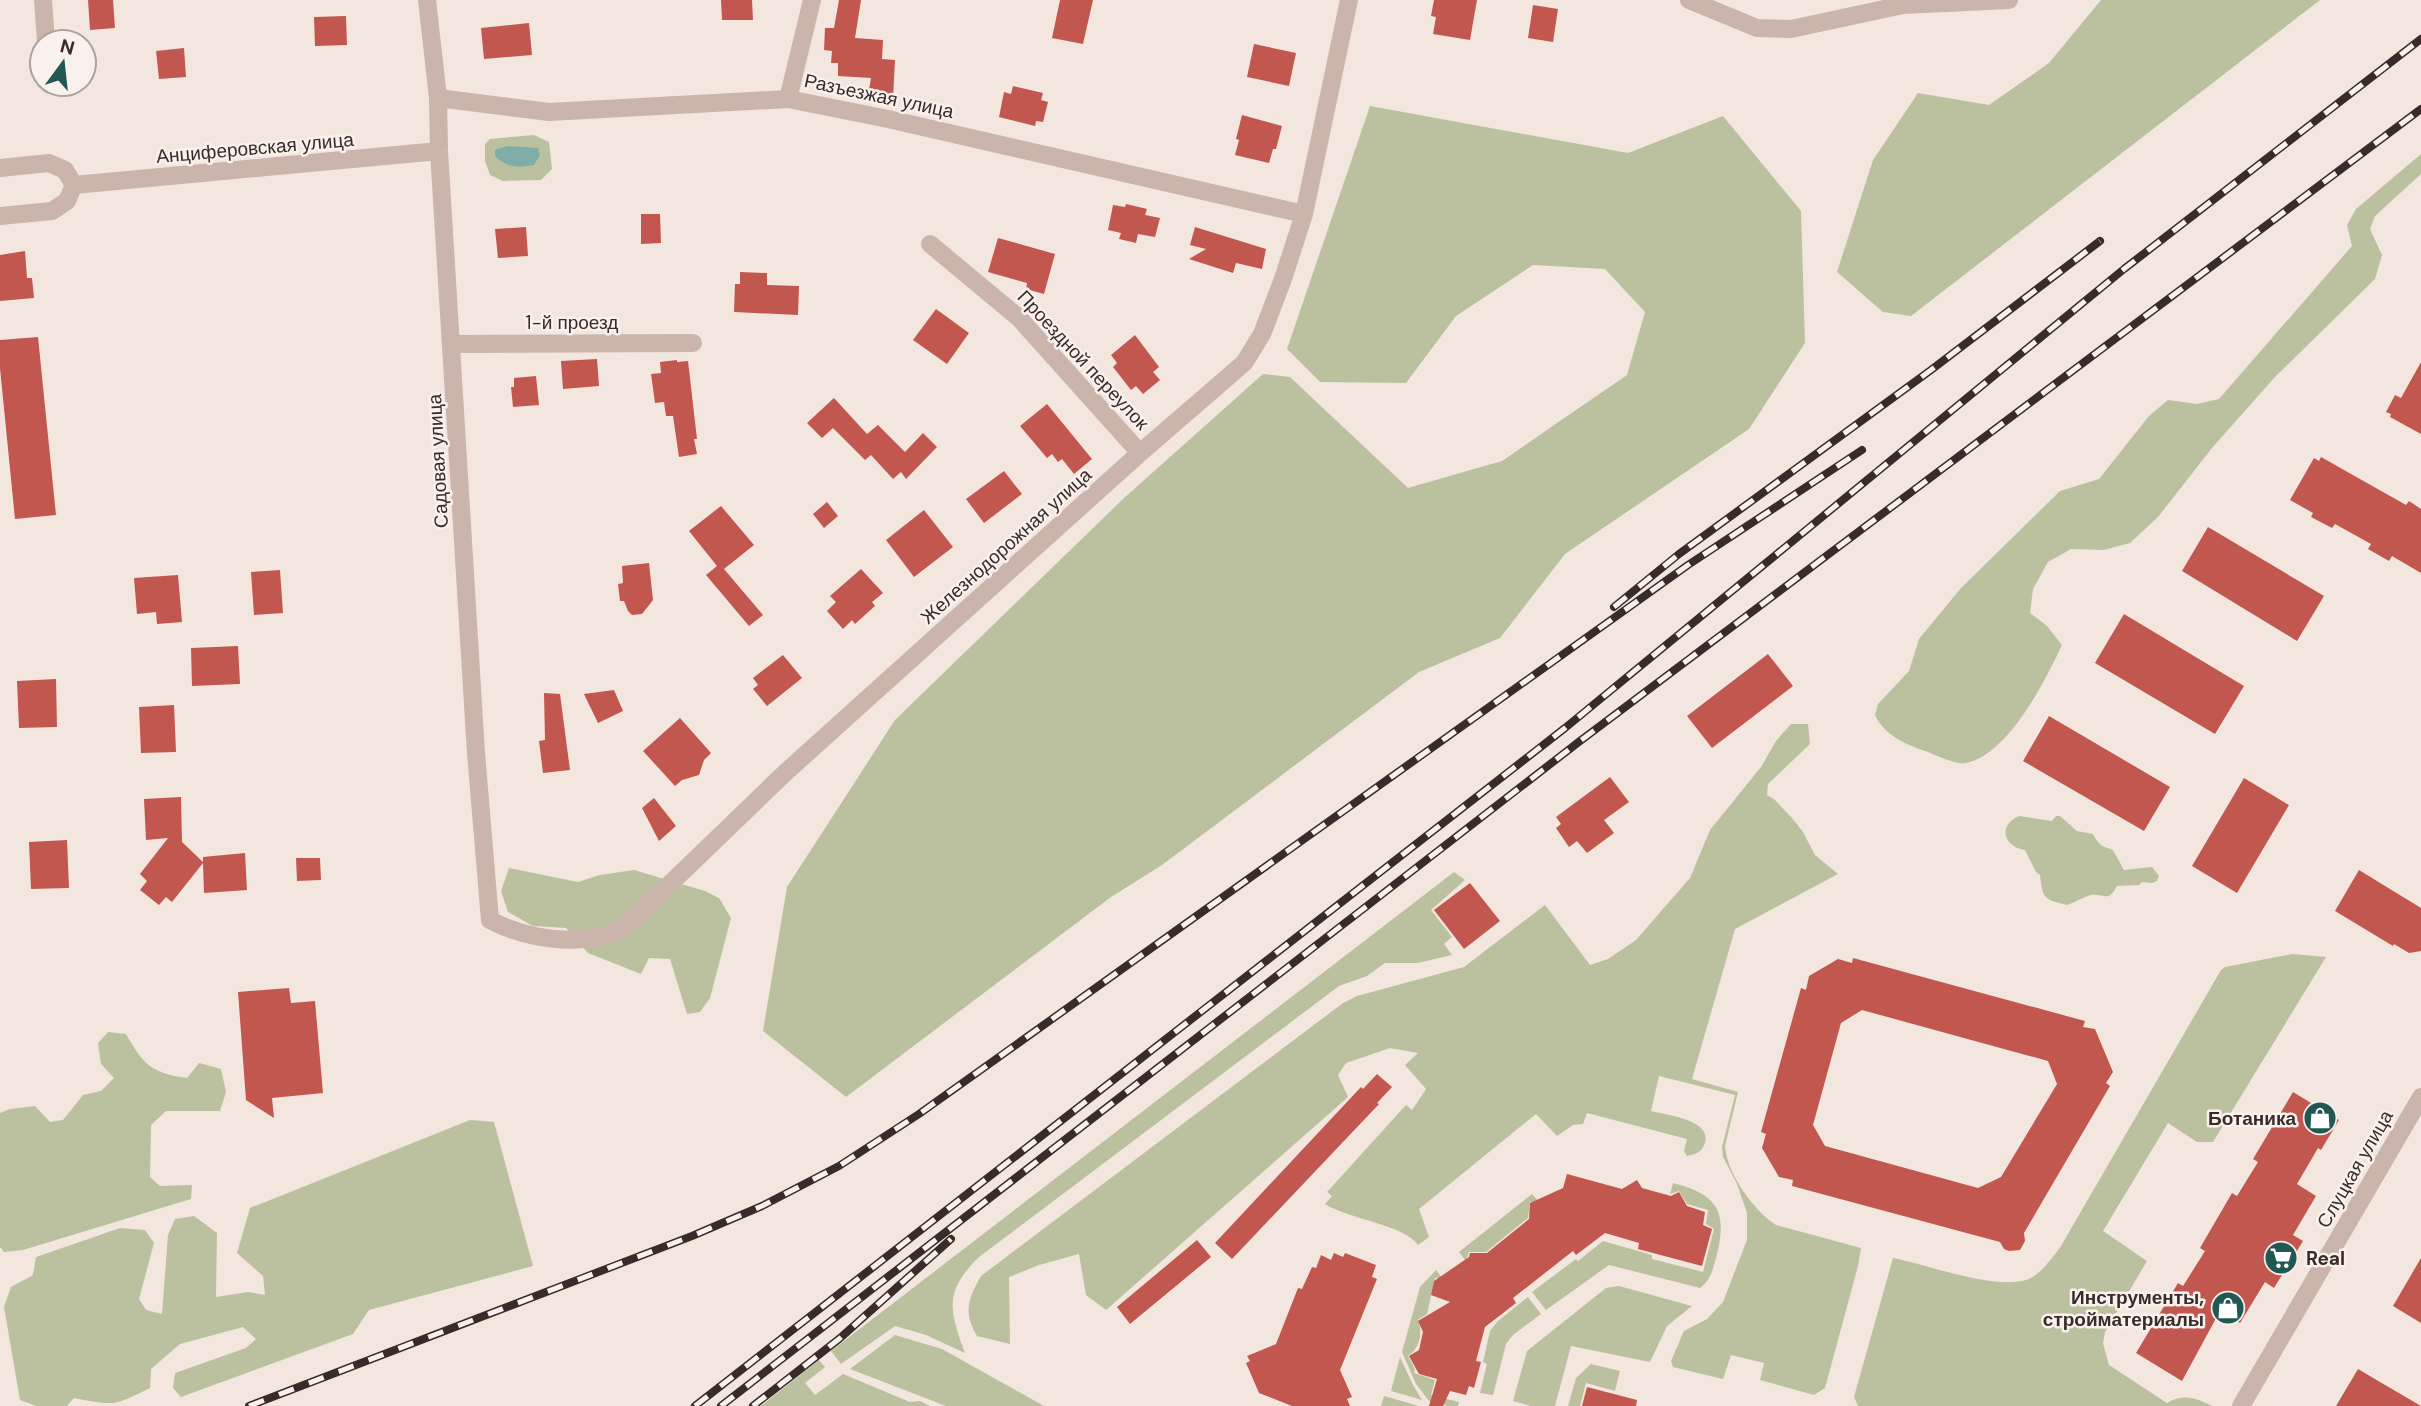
<svg xmlns="http://www.w3.org/2000/svg" width="2421" height="1406" font-family="'DM Sans',sans-serif">
<style>
.green{fill:#bbc19f}
.water{fill:#7faea8}
.building{fill:#c1574e;fill-rule:evenodd}
.lines{fill:none;stroke-linecap:round;stroke-linejoin:round}
.street{stroke:#cab4ab;stroke-width:18}
.rail-casing{stroke:#382c2a;stroke-width:8}
.rail{stroke:#faf1ec;stroke-width:5;stroke-dasharray:16;stroke-linecap:butt}
.labels{text-anchor:middle;dominant-baseline:central;stroke-width:5;stroke-linejoin:round;paint-order:stroke}
.street-label{font-size:19px;fill:#382c2a;stroke:#faf1ec}
.poi-label{font-size:19px;font-weight:bold;fill:#382c2a;stroke:#faf1ec;text-anchor:end}
</style>
<rect width="100%" height="100%" fill="#f2e6df"/>
<path class="green" d="M 2101,0 L 2320,0 L 1911,316 L 1883,312 L 1837,272 L 1873,160 L 1918,93 L 1989,105 L 2049,63 Z
M 1370,106 L 1628,153 L 1723,116 L 1801,211 L 1805,343 L 1749,429 L 1565,554 L 1500,638 L 1419,672 L 1162,865 L 1111,897 L 846,1097 L 763,1031 L 787,887 L 895,720 L 1124,498 L 1263,374 L 1290,377 L 1408,488 L 1502,461 L 1627,375 L 1645,312 L 1605,269 L 1533,265 L 1456,316 L 1406,383 L 1320,382 L 1287,349 Z
M 534,135 L 549,142 L 552,169 L 541,180 L 503,181 L 490,175 L 485,161 L 485,144 L 490,139 Z
M 2421,154 L 2421,174 L 2375,216 L 2370,229 L 2382,255 L 2375,279 L 2274,378 L 2212,448 L 2158,517 L 2130,543 L 2104,550 L 2071,549 L 2048,562 L 2033,589 L 2030,613 L 2047,626 L 2062,645 C 2045,681 2008,755 1966,763 C 1955,765 1936,755 1925,751 C 1905,744 1884,735 1875,715 L 1878,704 L 1909,671 L 1919,639 L 1961,588 L 2060,491 L 2099,479 L 2149,416 L 2168,400 L 2197,404 L 2219,399 L 2352,246 L 2347,225 L 2356,209 Z
M 1791,724 L 1808,724 L 1810,744 L 1768,784 L 1767,795 L 1774,799 L 1792,818 L 1803,832 L 1815,855 L 1838,874 L 1735,929 L 1692,1079 L 1738,1092 L 1725,1146 C 1727,1174 1754,1211 1776,1225 L 1861,1248 L 1858,1266 L 1825,1388 L 1814,1395 L 1760,1380 L 1764,1363 L 1731,1355 L 1723,1379 L 1673,1367 L 1671,1361 L 1684,1331 L 1707,1319 L 1723,1302 L 1747,1240 L 1747,1213 L 1737,1184 L 1723,1157 L 1722,1147 L 1735,1095 L 1659,1076 L 1651,1111 C 1667,1115 1712,1120 1705,1143 C 1702,1152 1696,1154 1687,1156 L 1684,1151 L 1687,1139 L 1587,1113 L 1583,1124 L 1573,1125 L 1557,1136 L 1536,1114 L 1419,1209 L 1429,1237 L 1418,1245 C 1405,1225 1351,1220 1325,1204 L 1332,1196 L 1327,1192 L 1406,1105 L 1412,1110 L 1426,1089 L 1405,1065 L 1418,1053 L 1390,1048 L 1346,1063 L 1338,1075 L 1348,1097 L 1106,1310 L 1086,1295 L 1079,1254 L 1039,1265 L 1009,1277 L 1010,1344 L 977,1336 C 963,1312 968,1299 981,1276 L 1343,1003 L 1357,996 L 1464,967 L 1545,905 L 1590,965 L 1608,959 L 1636,940 L 1690,878 L 1710,830 L 1761,767 L 1776,741 Z
M 2019,816 L 2052,821 L 2056,816 L 2060,816 L 2077,831 L 2093,834 C 2099,845 2101,846 2113,850 L 2124,870 L 2152,867 L 2159,876 L 2157,881 L 2152,883 L 2142,882 L 2139,885 L 2117,886 C 2107,905 2103,891 2088,896 C 2081,898 2074,903 2067,905 C 2043,899 2043,899 2040,875 L 2036,872 L 2025,850 C 2004,847 1997,826 2019,816 Z
M 509,868 L 578,882 L 600,875 L 634,870 L 705,891 L 719,898 L 731,918 L 710,998 L 700,1012 L 687,1014 L 670,959 L 649,958 L 641,974 L 588,953 L 566,928 L 533,926 L 508,912 L 501,891 Z
M 1454,872 L 1465,880 L 1431,910 L 1452,937 L 1444,944 L 1452,955 L 1418,963 L 1385,963 L 1367,976 L 1339,986 L 979,1257 C 944,1291 949,1310 965,1353 L 926,1335 L 895,1326 L 841,1364 L 831,1351 Z
M 2292,954 L 2326,957 L 2213,1142 L 2197,1142 L 2168,1123 L 2103,1231 L 2147,1261 L 2105,1332 L 2103,1343 L 2109,1365 L 2167,1403 C 2183,1393 2197,1398 2212,1406 L 1858,1406 L 1854,1397 L 1893,1258 C 1926,1264 2001,1293 2031,1278 C 2043,1271 2053,1257 2061,1246 L 2221,970 L 2225,967 Z
M 108,1032 L 126,1034 C 143,1064 151,1073 187,1078 L 199,1063 L 221,1069 L 226,1092 L 220,1111 L 166,1111 L 151,1125 L 150,1177 L 160,1186 L 192,1185 L 191,1199 L 23,1250 L 4,1252 L 0,1247 L 0,1113 L 10,1109 L 35,1106 L 50,1122 L 63,1120 L 83,1095 L 101,1091 L 114,1078 L 101,1064 L 98,1043 Z
M 470,1120 L 494,1122 L 533,1266 L 369,1310 L 353,1334 L 181,1397 L 173,1388 L 175,1373 L 246,1348 L 256,1339 L 243,1327 L 180,1344 L 151,1369 L 150,1388 C 113,1406 116,1406 74,1398 L 67,1406 L 36,1406 L 20,1400 L 4,1307 L 11,1287 L 33,1275 L 36,1257 L 120,1228 L 145,1230 L 154,1243 L 139,1299 L 146,1310 L 162,1314 L 168,1235 L 175,1219 L 194,1216 L 217,1233 L 216,1297 L 248,1292 L 265,1295 L 263,1276 L 237,1253 L 250,1208 Z
M 1673,1183 C 1716,1194 1728,1210 1717,1254 C 1713,1268 1712,1279 1700,1288 L 1609,1265 L 1546,1310 L 1532,1292 L 1576,1259 L 1578,1261 L 1603,1241 L 1652,1255 L 1652,1259 L 1703,1272 L 1714,1229 L 1706,1224 L 1708,1210 L 1687,1204 L 1679,1191 L 1670,1194 Z
M 1532,1194 L 1539,1202 L 1530,1202 L 1528,1218 L 1486,1252 L 1469,1252 L 1466,1261 L 1459,1252 Z
M 1436,1270 L 1442,1278 L 1435,1278 L 1427,1314 L 1418,1320 C 1423,1333 1420,1348 1408,1356 L 1415,1369 L 1414,1373 L 1435,1380 L 1431,1395 L 1459,1402 L 1458,1406 L 1447,1406 L 1429,1401 L 1416,1384 L 1402,1352 L 1420,1287 Z
M 1619,1286 L 1692,1306 L 1667,1326 L 1650,1362 L 1571,1346 L 1555,1406 L 1531,1406 L 1513,1401 L 1527,1351 L 1606,1288 Z
M 1528,1297 L 1541,1314 L 1513,1335 L 1506,1344 L 1493,1395 L 1480,1393 L 1487,1364 L 1483,1362 L 1490,1331 L 1498,1321 Z
M 895,1335 L 942,1349 L 1044,1406 L 946,1406 L 850,1369 Z
M 1400,1357 L 1413,1385 L 1422,1400 L 1391,1391 Z
M 819,1360 L 825,1367 L 805,1383 L 815,1395 L 843,1374 L 910,1402 L 920,1401 L 930,1406 L 761,1406 Z
M 1591,1364 L 1620,1371 L 1615,1391 L 1586,1383 L 1580,1406 L 1568,1406 L 1576,1378 Z
M 1384,1396 L 1419,1406 L 1381,1406 Z"/>
<path class="water" d="M 507,146 L 538,148 L 540,155 L 534,165 C 518,168 507,168 495,156 L 495,150 Z"/>
<path class="building" d="M 88,0 L 113,0 L 115,28 L 90,30 Z
M 721,0 L 752,0 L 753,20 L 722,20 Z
M 839,0 L 861,0 L 855,38 L 883,40 L 882,59 L 895,60 L 893,98 L 868,95 L 871,78 L 838,76 L 838,63 L 831,63 L 832,51 L 824,50 L 825,28 L 834,28 Z
M 1060,0 L 1093,0 L 1083,44 L 1052,38 Z
M 1434,0 L 1477,0 L 1470,40 L 1433,34 L 1436,17 L 1431,16 Z
M 1533,5 L 1558,9 L 1553,42 L 1528,38 Z
M 346,16 L 347,45 L 315,46 L 314,17 Z
M 529,23 L 532,55 L 484,59 L 481,28 Z
M 1254,44 L 1296,53 L 1289,86 L 1247,77 Z
M 184,48 L 186,77 L 159,79 L 156,51 Z
M 1013,86 L 1043,93 L 1041,100 L 1048,102 L 1043,122 L 1036,121 L 1035,126 L 999,117 L 1004,92 L 1011,94 Z
M 1242,115 L 1282,126 L 1276,149 L 1273,149 L 1269,163 L 1235,155 L 1239,140 L 1236,139 Z
M 1126,204 L 1147,209 L 1145,215 L 1160,218 L 1155,237 L 1138,234 L 1136,243 L 1119,239 L 1121,233 L 1108,230 L 1113,205 L 1125,207 Z
M 641,214 L 660,214 L 661,243 L 641,244 Z
M 526,227 L 528,256 L 498,258 L 495,229 Z
M 1195,227 L 1266,249 L 1262,269 L 1236,263 L 1233,273 L 1189,259 L 1206,249 L 1190,245 Z
M 998,238 L 1055,254 L 1044,294 L 1026,289 L 1027,283 L 988,272 Z
M 25,251 L 27,278 L 32,278 L 34,298 L 0,301 L 0,255 Z
M 740,272 L 767,273 L 767,285 L 799,286 L 798,315 L 734,312 L 735,284 L 740,284 Z
M 936,309 L 969,333 L 947,364 L 913,340 Z
M 1135,335 L 1159,367 L 1153,372 L 1160,380 L 1143,394 L 1136,386 L 1131,390 L 1113,367 L 1117,363 L 1111,355 Z
M 38,337 L 56,515 L 15,519 L 0,368 L 0,340 Z
M 597,359 L 599,386 L 563,389 L 561,361 Z
M 677,360 L 677,362 L 688,361 L 697,439 L 694,439 L 697,454 L 679,457 L 673,416 L 666,416 L 664,402 L 655,403 L 651,374 L 661,373 L 660,362 Z
M 2421,362 L 2421,434 L 2390,417 L 2391,414 L 2386,412 L 2395,395 L 2401,398 Z
M 536,376 L 539,405 L 513,407 L 511,387 L 514,387 L 514,378 Z
M 834,398 L 867,434 L 878,425 L 905,452 L 923,433 L 937,447 L 906,479 L 901,472 L 893,479 L 871,455 L 865,460 L 833,428 L 822,438 L 807,423 Z
M 1047,404 L 1092,459 L 1074,474 L 1062,459 L 1058,462 L 1052,454 L 1047,458 L 1020,426 Z
M 2321,457 L 2406,505 L 2409,501 L 2421,509 L 2421,573 L 2392,556 L 2389,561 L 2368,549 L 2371,544 L 2335,524 L 2332,528 L 2311,517 L 2313,513 L 2290,500 L 2314,458 L 2319,461 Z
M 1004,471 L 1022,494 L 984,523 L 966,499 Z
M 827,502 L 838,516 L 824,528 L 813,514 Z
M 721,506 L 754,545 L 724,569 L 763,615 L 749,626 L 706,575 L 717,566 L 689,531 Z
M 924,510 L 953,547 L 914,577 L 886,540 Z
M 2208,527 L 2324,596 L 2297,641 L 2182,571 Z
M 649,563 L 653,600 L 642,614 L 632,615 L 628,611 L 624,601 L 620,601 L 618,584 L 623,583 L 622,566 Z
M 861,569 L 883,593 L 872,602 L 875,606 L 855,624 L 852,620 L 843,629 L 827,611 L 836,602 L 830,596 Z
M 280,570 L 283,613 L 254,615 L 251,572 Z
M 178,575 L 182,622 L 157,624 L 156,612 L 137,614 L 134,578 Z
M 2124,614 L 2244,686 L 2215,734 L 2095,663 Z
M 238,646 L 240,684 L 192,686 L 191,648 Z
M 1768,654 L 1793,686 L 1712,748 L 1687,716 Z
M 783,655 L 802,678 L 767,706 L 753,689 L 758,685 L 753,678 Z
M 56,679 L 57,727 L 19,728 L 17,681 Z
M 614,690 L 623,711 L 598,723 L 584,694 Z
M 544,693 L 560,694 L 570,770 L 543,773 L 539,741 L 545,740 Z
M 174,705 L 176,752 L 141,753 L 139,707 Z
M 2049,716 L 2170,787 L 2144,831 L 2023,761 Z
M 680,718 L 711,753 L 704,760 L 699,775 L 682,780 L 675,786 L 643,751 Z
M 1610,777 L 1629,802 L 1604,820 L 1614,833 L 1587,853 L 1577,841 L 1569,847 L 1556,828 L 1561,824 L 1556,817 Z
M 2244,778 L 2289,805 L 2237,893 L 2192,866 Z
M 181,797 L 182,842 L 203,862 L 203,857 L 245,853 L 247,890 L 204,893 L 203,863 L 172,902 L 166,897 L 159,905 L 140,890 L 147,881 L 140,874 L 168,838 L 146,840 L 144,799 Z
M 654,798 L 676,826 L 659,841 L 642,808 Z
M 67,840 L 69,888 L 31,889 L 29,842 Z
M 296,858 L 320,858 L 321,880 L 297,881 Z
M 2359,870 L 2421,908 L 2421,951 L 2409,953 L 2394,944 L 2393,946 L 2335,911 Z
M 1470,883 L 1500,921 L 1464,949 L 1434,910 Z
M 1853,958 L 2085,1021 L 2083,1027 L 2095,1029 L 2113,1072 L 2106,1083 L 2110,1086 L 2024,1233 L 2025,1241 L 2020,1250 L 2009,1251 L 2004,1249 L 2000,1242 L 1792,1186 L 1793,1180 L 1779,1177 L 1762,1148 L 1766,1134 L 1761,1132 L 1801,988 L 1806,990 L 1809,976 L 1838,959 L 1852,963 ZM 1862,1010 L 2048,1061 L 2057,1084 L 2001,1177 L 1978,1188 L 1825,1146 L 1813,1125 L 1841,1023 Z
M 289,988 L 291,1003 L 315,1001 L 323,1093 L 272,1098 L 274,1118 L 246,1100 L 238,992 Z
M 1377,1074 L 1392,1087 L 1377,1103 L 1379,1104 L 1232,1259 L 1215,1243 L 1361,1087 L 1363,1089 Z
M 2293,1092 L 2339,1120 L 2321,1150 L 2318,1148 L 2297,1184 L 2316,1196 L 2293,1235 L 2303,1241 L 2274,1288 L 2265,1282 L 2240,1323 L 2220,1311 L 2182,1381 L 2136,1353 L 2178,1283 L 2183,1286 L 2205,1251 L 2200,1248 L 2232,1193 L 2237,1196 L 2258,1162 L 2253,1159 Z
M 1567,1174 L 1622,1189 L 1637,1180 L 1642,1188 L 1671,1196 L 1679,1192 L 1687,1206 L 1705,1212 L 1703,1225 L 1712,1229 L 1702,1266 L 1638,1249 L 1639,1243 L 1605,1233 L 1576,1255 L 1573,1251 L 1513,1298 L 1516,1303 L 1485,1327 L 1476,1361 L 1481,1362 L 1474,1388 L 1469,1386 L 1466,1395 L 1450,1391 L 1443,1406 L 1429,1406 L 1437,1379 L 1419,1374 L 1409,1356 L 1419,1350 L 1423,1332 L 1418,1321 L 1450,1302 L 1431,1295 L 1434,1281 L 1469,1257 L 1470,1253 L 1487,1253 L 1529,1219 L 1530,1203 L 1563,1188 Z
M 1197,1240 L 1211,1257 L 1130,1324 L 1117,1307 Z
M 1334,1253 L 1343,1257 L 1345,1253 L 1376,1265 L 1372,1277 L 1377,1279 L 1340,1370 L 1352,1397 L 1347,1399 L 1350,1406 L 1292,1406 L 1259,1393 L 1246,1363 L 1250,1361 L 1247,1356 L 1276,1344 L 1298,1288 L 1302,1289 L 1312,1267 L 1316,1268 L 1321,1255 L 1331,1260 Z
M 2421,1258 L 2421,1323 L 2393,1306 Z
M 2358,1369 L 2380,1382 L 2421,1406 L 2336,1406 Z
M 1587,1387 L 1637,1400 L 1636,1406 L 1582,1406 Z"/>
<g class="lines">
<path class="street" d="M 43,0 L 46,42
M 427,0 L 438,98 L 439,151 L 476,753 L 490,920 C 518,935 553,942 585,939 C 597,938 610,933 622,930 L 786,772 L 1140,453 L 1244,363 L 1262,334 L 1283,279 L 1304,214 L 1349,0
M 1689,0 L 1757,28 L 1791,29 L 1903,5 L 2009,0
M 50,84 L 50,85
M 438,98 L 549,112 L 788,99 L 888,119 L 1304,214
M 788,99 L 812,0
M 0,168 L 49,163 L 65,170 L 74,185
M 74,185 L 439,151
M 0,216 L 52,211 L 67,201 L 74,185
M 930,244 L 1019,318 L 1140,453
M 452,344 L 693,343
M 2241,1406 L 2421,1097"/>
<defs>
<path id="rail" d="M 1614,607 L 1679,554 L 1931,370 L 2100,241
M 249,1406 L 692,1236 L 762,1206 L 839,1166 L 919,1114 L 1688,565 L 1862,450
M 695,1406 L 1565,728 L 2124,269 L 2421,39
M 721,1406 L 1580,741 L 2421,109
M 753,1406 L 839,1339 L 951,1239"/>
</defs>
<use href="#rail" class="rail-casing"/>
<use href="#rail" class="rail"/>
</g>
<defs>
<symbol id="shop-disc" viewBox="-11 -11 22 22"><circle r="9.5" fill="#215853" stroke="#faf1ec"/><path d="M-5-2.5h2.3a2.7 3.5 0 0 1 5.4 0H5L5.5 6h-11ZM-1.5-2.5h3a1.5 2.3 0 0 0-3 0Z" fill="#fff"/></symbol>
<symbol id="supermarket-disc" viewBox="-11 -11 22 22"><circle r="9.5" fill="#215853" stroke="#faf1ec"/><path d="M-6-5.5h2.5l.6 2H6L4.5 2H-2.5L-4.4-4H-6ZM-1.5 3.2a1.3 1.3 0 1 0 .1 0ZM3 3.2a1.3 1.3 0 1 0 .1 0Z" fill="#fff"/></symbol>
</defs>
<g fill-rule="evenodd">
<use href="#shop-disc" x="2301" y="1099" width="38" height="38"/>
<use href="#supermarket-disc" x="2262" y="1239" width="38" height="38"/>
<use href="#shop-disc" x="2209" y="1289" width="38" height="38"/>
</g>
<g class="labels">
<g class="street-label">
<text transform="translate(879 96) rotate(12)">Разъезжая улица</text>
<text transform="translate(255 148) rotate(-5)">Анциферовская улица</text>
<text x="572" y="322">1-й проезд</text>
<text transform="translate(1083 360) rotate(47)">Проездной переулок</text>
<text transform="translate(438 461) rotate(-93)">Садовая улица</text>
<text transform="translate(1006 546) rotate(-42)">Железнодорожная улица</text>
<text transform="translate(2355 1169) rotate(-60)">Слуцкая улица</text>
</g>
<g class="poi-label">
<text x="2296" y="1118">Ботаника</text>
<text x="2306" y="1258" text-anchor="start">Real</text>
<text x="2204" y="1297">Инструменты,<tspan x="2204" dy="22">стройматериалы</tspan></text>
</g>
</g>
<g transform="translate(63 63) rotate(15)"><circle r="33" fill="#faf1ec" stroke="#aca29e" stroke-width="2"/>
<path d="M0-5L12 26L0 18L-12 26Z" fill="#215853"/>
<text y="-10" font-size="19" font-weight="bold" text-anchor="middle" fill="#382c2a">N</text>
</g>
</svg>
